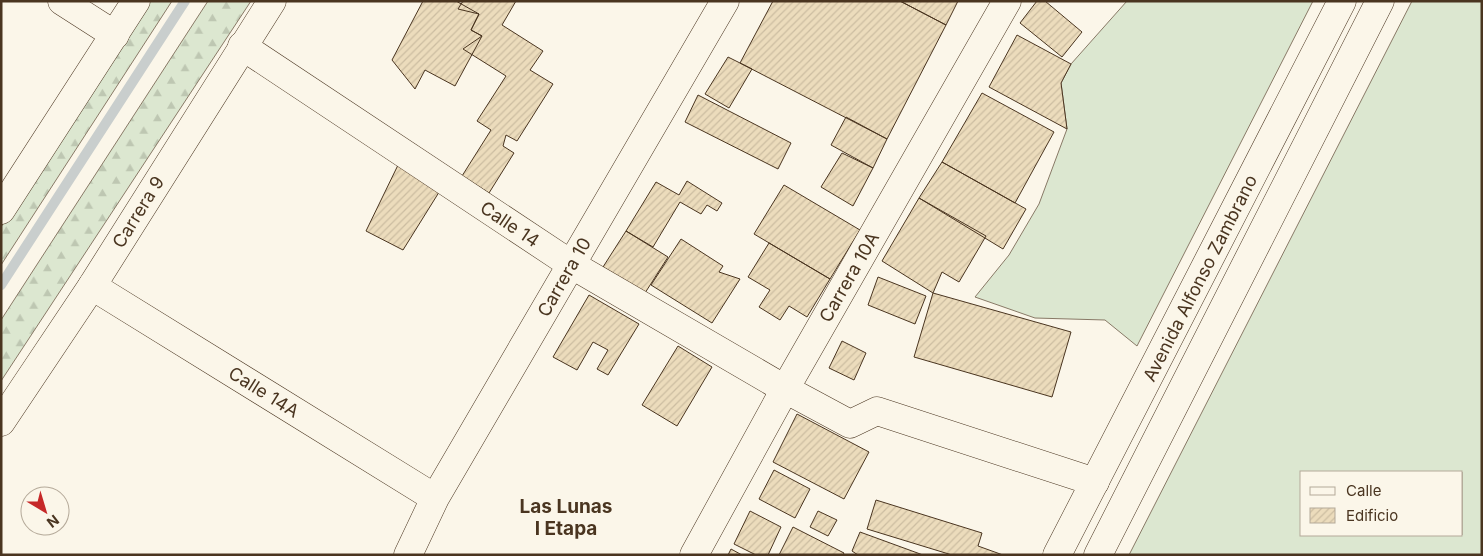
<svg xmlns="http://www.w3.org/2000/svg" width="1483" height="556" font-family="Inter,sans-serif">
<style>
.grass{fill:#dce7d0;stroke:#887966;fill-rule:evenodd}
.forest{fill:url(#forest-firs);stroke:#887966}
.lines{fill:none;stroke-linecap:round;stroke-linejoin:round}
.stream{stroke:#c9cecd;stroke-width:10}
.building{fill:url(#building-hatch);stroke:#4a3520}
.street-casing{stroke:#4a3520;stroke-width:29}
.secondary-casing{stroke:#4a3520;stroke-width:29}
.street{stroke:#fbf6e9;stroke-width:28}
.secondary{stroke:#fbf6e9;stroke-width:28}
.labels{text-anchor:middle;dominant-baseline:central;stroke-width:4;stroke-linejoin:round;paint-order:stroke}
.street-label{font-size:18px;fill:#4a3520;stroke:#fbf6e9}
.neighbourhood-label{font-size:19px;font-weight:bold;fill:#4a3520;stroke:#fbf6e9}
</style>
<defs>
<pattern id="forest-firs" width="22" height="20" patternUnits="userSpaceOnUse" patternTransform="scale(1.25)"><rect width="22" height="20" fill="#dce7d0"/><path d="M5 1l3.5 6h-7zM16 11l3.5 6h-7z" fill="#bec7b2"/></pattern>
<pattern id="building-hatch" width="6" height="6" patternUnits="userSpaceOnUse" patternTransform="scale(1.25)"><rect width="6" height="6" fill="#ecdcbc"/><path d="M-1 1l2-2M0 6l6-6M5 7l2-2" fill="none" stroke="#ccbda1"/></pattern>
</defs>
<rect width="100%" height="100%" fill="#fbf6e9"/>
<path class="grass" d="M 1127,1 L 1313,1 L 1137,346 L 1105,320 L 1035,318 L 975,297 L 1009,255 L 1039,204 L 1067,129 L 1061,83 L 1071,64 Z
M 1412,1 L 1482,1 L 1482,555 L 1129,555 ZM 1302,472 L 1462,472 L 1462,535 L 1302,535 Z"/>
<path class="forest" d="M 146,1 L 172,1 L 1,265 L 1,227 Z
M 208,1 L 251,1 L 1,381 L 1,320 Z"/>
<g class="lines">
<path class="stream" d="M 1,285 L 185,1"/>
</g>
<path class="building" d="M 423,1 L 456,1 L 479,14 L 471,30 L 482,36 L 455,86 L 425,70 L 415,89 L 392,60 Z
M 463,1 L 516,1 L 502,25 L 543,51 L 530,70 L 553,84 L 517,141 L 506,135 L 503,146 L 514,153 L 489,193 L 462,176 L 491,130 L 477,121 L 506,76 L 463,49 L 482,36 L 471,30 L 479,14 L 458,9 Z
M 773,1 L 900,1 L 946,25 L 887,139 L 740,63 Z
M 900,1 L 958,1 L 946,25 Z
M 1037,1 L 1045,1 L 1082,32 L 1062,57 L 1020,23 Z
M 1017,35 L 1071,64 L 1061,83 L 1067,129 L 989,87 Z
M 728,57 L 752,69 L 729,108 L 705,94 Z
M 982,93 L 1054,132 L 1015,203 L 942,162 Z
M 698,95 L 791,143 L 778,169 L 685,122 Z
M 846,117 L 887,139 L 873,168 L 831,145 Z
M 842,153 L 873,168 L 853,206 L 821,187 Z
M 942,162 L 1026,209 L 1003,249 L 919,198 Z
M 399,163 L 441,189 L 403,250 L 366,231 Z
M 687,181 L 722,203 L 717,211 L 707,205 L 701,214 L 680,202 L 653,247 L 626,231 L 656,182 L 679,195 Z
M 784,185 L 860,230 L 830,279 L 754,234 Z
M 919,198 L 986,236 L 959,282 L 942,272 L 933,293 L 882,261 Z
M 626,231 L 668,257 L 645,293 L 603,267 Z
M 681,239 L 723,266 L 719,272 L 740,279 L 712,323 L 651,285 Z
M 769,243 L 830,279 L 807,317 L 789,306 L 780,320 L 759,307 L 770,290 L 748,277 Z
M 878,277 L 926,296 L 915,324 L 868,305 Z
M 933,293 L 1071,332 L 1052,397 L 914,357 Z
M 589,295 L 639,324 L 608,375 L 597,369 L 608,350 L 593,342 L 577,370 L 553,357 Z
M 842,341 L 866,353 L 854,380 L 829,368 Z
M 678,346 L 712,367 L 677,426 L 642,405 Z
M 797,414 L 869,452 L 844,499 L 773,462 Z
M 774,470 L 810,489 L 795,518 L 759,499 Z
M 876,500 L 982,533 L 978,546 L 1003,555 L 952,555 L 867,529 Z
M 750,511 L 781,527 L 768,555 L 756,555 L 734,544 Z
M 818,511 L 837,520 L 828,536 L 810,527 Z
M 793,527 L 844,553 L 843,555 L 779,555 Z
M 860,532 L 923,555 L 858,555 L 852,551 Z
M 731,549 L 742,555 L 728,555 Z"/>
<g class="lines">
<defs>
<path id="street" d="M 62,1 L 115,35
M 242,46 L 572,265 L 785,389 L 850,424 L 877,411 L 1095,482
M 92,286 L 435,498
M 408,555 L 435,498 L 725,1
M 694,555 L 785,389 L 1007,1"/>
<path id="secondary" d="M 1,210 L 136,1
M 1,422 L 92,286 L 272,1
M 1057,555 L 1342,1
M 1098,555 L 1380,1"/>
</defs>
<use href="#street" class="street-casing"/>
<use href="#secondary" class="secondary-casing"/>
<use href="#street" class="street"/>
<use href="#secondary" class="secondary"/>
</g>
<g class="labels">
<g class="street-label">
<text transform="translate(138 212) rotate(-58)">Carrera 9</text>
<text transform="translate(510 224) rotate(34)">Calle 14</text>
<text transform="translate(564 277) rotate(-60)">Carrera 10</text>
<text transform="translate(849 277) rotate(-60)">Carrera 10A</text>
<text transform="translate(1200 278) rotate(-63)">Avenida Alfonso Zambrano</text>
<text transform="translate(264 392) rotate(32)">Calle 14A</text>
</g>
<g class="neighbourhood-label">
<text x="566" y="506">Las Lunas<tspan x="566" dy="22">I Etapa</tspan></text>
</g>
</g>
<rect width="1483" height="556" fill="none" stroke="#4a3520" stroke-width="5"/>
<rect x="1300" y="471" width="162" height="65" fill="#fbf6e9" stroke="#b4a999"/>
<rect x="1310" y="487" width="25" height="8" fill="#fbf6e9" stroke="#b4a999"/>
<text x="1346" y="496" font-size="15" fill="#4a3520">Calle</text>
<rect x="1310" y="508" width="25" height="15" fill="url(#building-hatch)" stroke="#b4a999"/>
<text x="1346" y="521" font-size="15" fill="#4a3520">Edificio</text>
<g transform="translate(45 511) rotate(142)"><circle r="24" fill="#fbf6e9" stroke="#b4a999"/>
<path d="M0-4L9 19L0 12L-9 19Z" fill="#c62828"/>
<text y="-8" font-size="14" font-weight="bold" text-anchor="middle" fill="#4a3520">N</text>
</g>
</svg>
